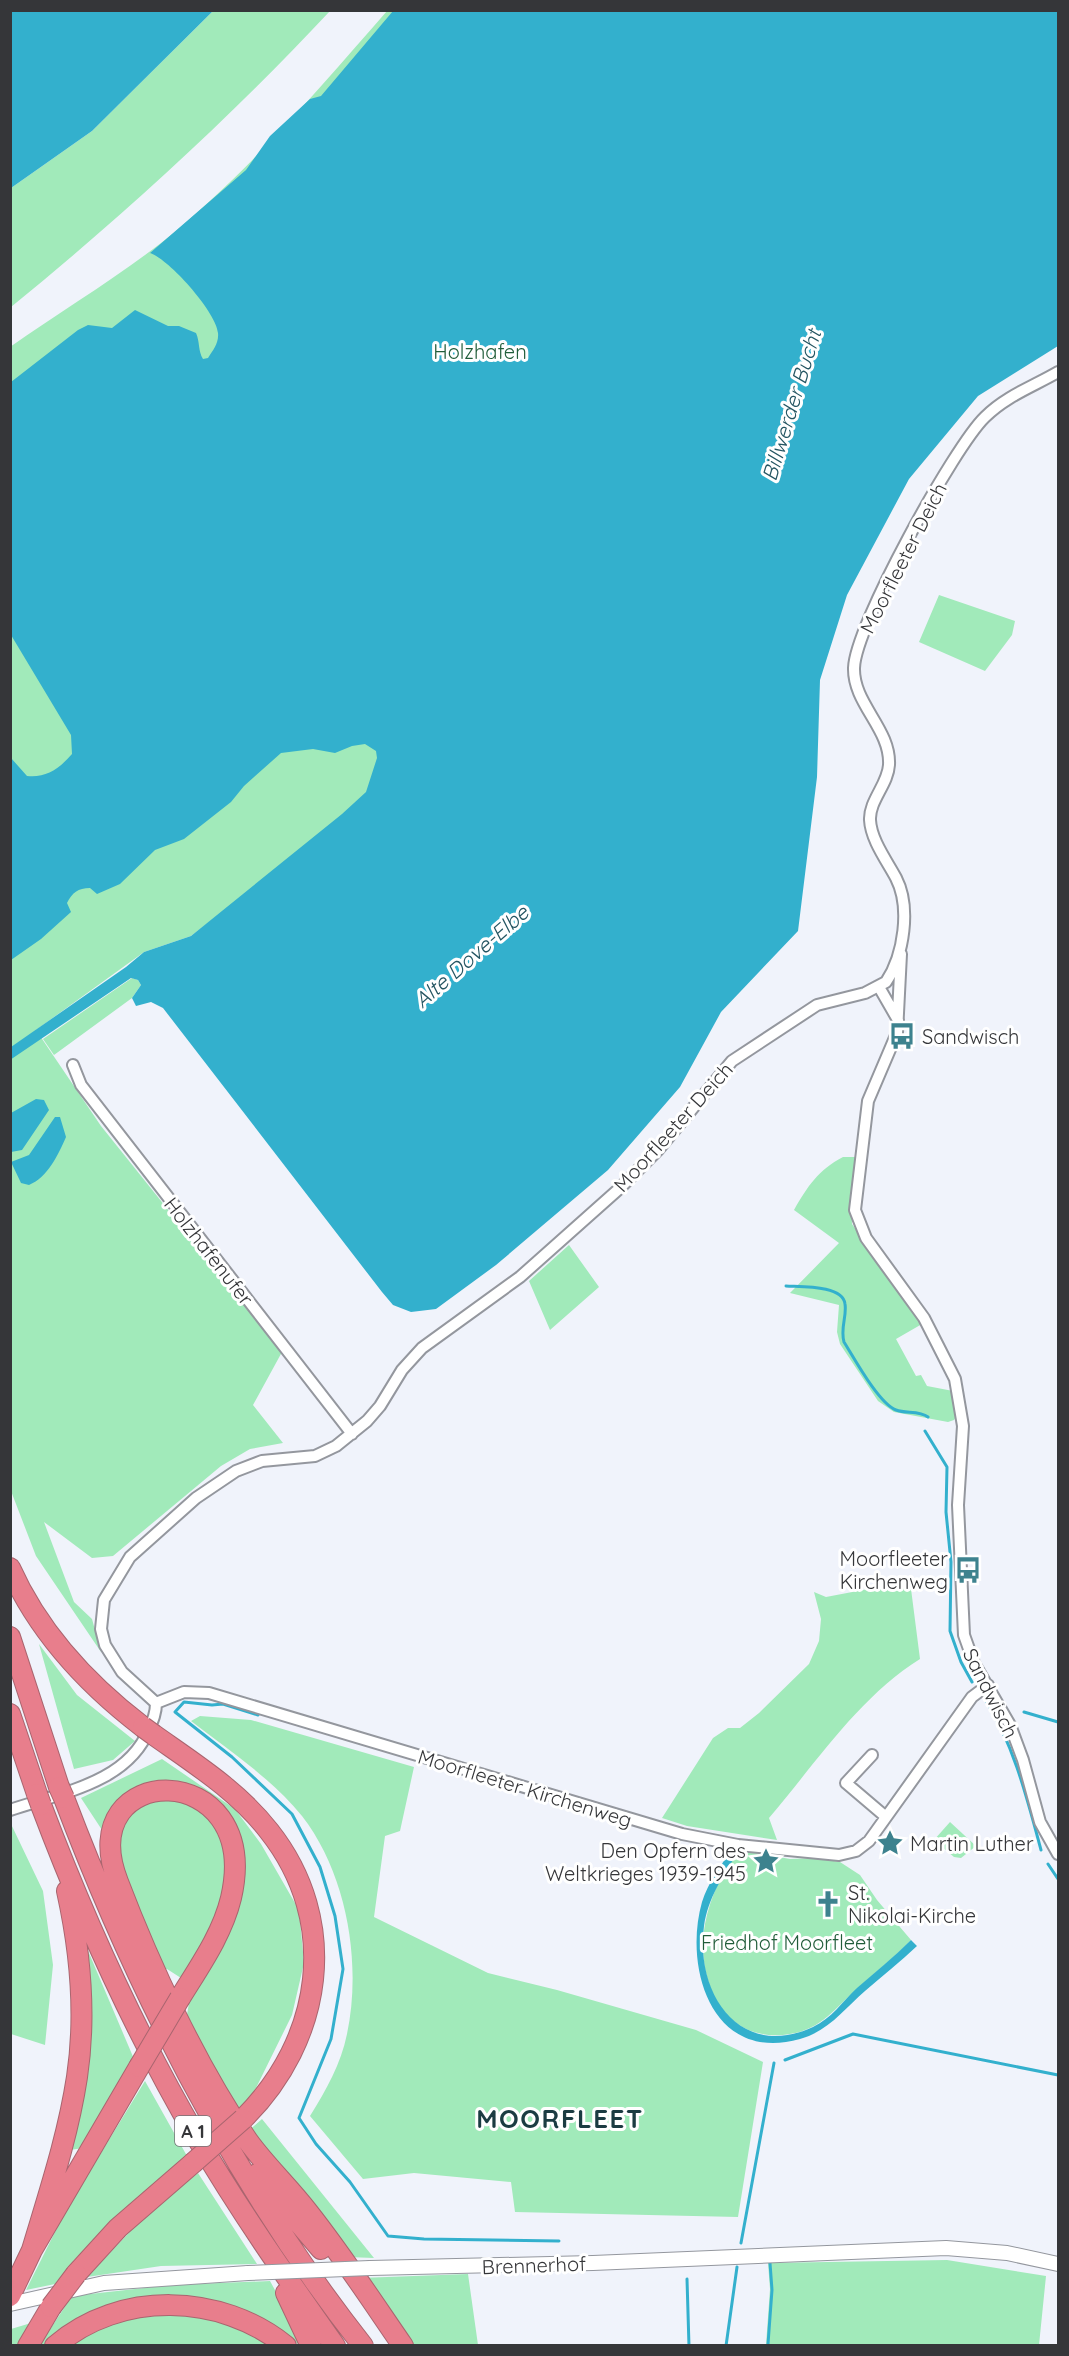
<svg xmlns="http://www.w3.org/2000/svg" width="1069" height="2356" font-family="Quicksand,sans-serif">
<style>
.green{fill:#a1eaba}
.water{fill:#33b0cd}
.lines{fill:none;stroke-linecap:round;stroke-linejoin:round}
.stream{stroke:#33b0cd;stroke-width:3}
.minor-casing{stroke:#94979e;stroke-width:14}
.tertiary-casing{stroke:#94979e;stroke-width:16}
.motorway-casing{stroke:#a9656f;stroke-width:22}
.minor{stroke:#fff;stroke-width:10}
.tertiary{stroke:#fff;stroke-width:14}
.motorway{stroke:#e87e8c;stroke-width:20}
.tertiary-bridge-casing{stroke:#94979e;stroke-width:16;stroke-linecap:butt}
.motorway-bridge-casing{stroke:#a9656f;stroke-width:22;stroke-linecap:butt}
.tertiary-bridge{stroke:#fff;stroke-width:14}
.motorway-bridge{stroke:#e87e8c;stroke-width:20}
.labels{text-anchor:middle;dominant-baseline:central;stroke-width:6;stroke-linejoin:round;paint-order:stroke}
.shield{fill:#fff;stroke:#727274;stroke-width:1.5}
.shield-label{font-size:18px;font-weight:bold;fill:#353639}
.park-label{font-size:20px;fill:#215d3a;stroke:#fff}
.street-label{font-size:20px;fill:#353639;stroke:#fff}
.poi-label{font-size:20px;fill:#353639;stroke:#fff;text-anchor:start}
.water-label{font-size:21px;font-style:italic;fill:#245562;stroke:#fff}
.district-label{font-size:26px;font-weight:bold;letter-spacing:1.5px;fill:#1b3c42;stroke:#fff}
</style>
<rect width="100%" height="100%" fill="#f0f3fb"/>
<path class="green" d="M 213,11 L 330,11 C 231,117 124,215 11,307 L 11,188 L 92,131 Z
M 387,11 L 984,11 L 399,775 L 191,936 L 144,952 L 36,1030 L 101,1126 L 282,1352 L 253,1405 L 283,1443 L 250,1449 L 221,1466 L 113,1556 L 92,1558 L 44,1522 L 74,1602 L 92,1619 L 101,1652 L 36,1556 L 11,1491 L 10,347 C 60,312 113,280 161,243 C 246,175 316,92 387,11 Z
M 939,595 L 1015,621 L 1012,635 L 985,671 L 919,642 Z
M 132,978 L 138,980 L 141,985 L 132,998 L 54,1055 L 43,1039 Z
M 843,1157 L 856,1157 L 851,1198 L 852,1224 L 922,1324 L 896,1339 L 916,1376 L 921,1375 L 927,1386 L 953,1391 L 957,1415 L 954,1420 L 948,1422 L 894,1412 L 878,1401 L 840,1344 L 837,1332 L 839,1305 L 790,1293 L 839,1243 L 794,1210 C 808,1186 818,1170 843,1157 Z
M 569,1245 L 599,1287 L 550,1330 L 529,1281 Z
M 910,1581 L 920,1659 C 859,1697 816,1763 769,1818 L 777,1840 L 687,1826 L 662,1818 L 713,1738 L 728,1728 L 740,1728 L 759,1713 L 809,1664 L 819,1641 L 821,1619 L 814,1592 L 826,1597 Z
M 39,1644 L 77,1695 L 135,1741 L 113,1760 L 74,1769 Z
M 200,1716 L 251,1720 L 414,1767 L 400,1831 L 385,1836 L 374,1917 L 488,1973 L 557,1990 L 696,2030 L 763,2062 L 738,2217 L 515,2212 L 511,2182 L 414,2173 L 363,2179 L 310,2116 C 326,2090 341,2064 347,2034 C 362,1963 347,1874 302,1816 C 272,1779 229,1750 191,1721 Z
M 162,1759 L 235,1809 L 261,1844 L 299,1910 L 304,1963 L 292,2015 L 254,2092 L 238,2112 L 186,2020 L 191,1992 L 227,1937 L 238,1896 L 211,1799 C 156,1765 133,1779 102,1830 L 81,1798 Z
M 166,1793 C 199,1804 208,1808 221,1842 C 240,1893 208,1936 181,1978 L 167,1969 L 162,1970 L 117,1854 L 125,1819 L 137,1803 Z
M 950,1822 L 976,1846 L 961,1858 L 954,1857 L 934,1840 Z
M 11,1824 L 43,1891 L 53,1965 L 45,2045 L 11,2034 Z
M 740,1850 L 790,1859 L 814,1858 L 840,1862 L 860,1875 L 877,1900 L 911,1940 C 894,1958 875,1972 857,1989 C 835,2008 822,2029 790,2034 C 724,2045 695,1980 705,1924 C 710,1898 722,1870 740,1850 Z
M 86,1946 L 134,2059 L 83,2148 L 70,2150 Z
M 145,2081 L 187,2156 L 74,2260 L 55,2284 L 26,2290 L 66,2210 Z
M 262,2119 L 374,2258 L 348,2257 L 247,2132 Z
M 198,2173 L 257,2264 L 161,2266 L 87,2277 L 142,2219 Z
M 947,2260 L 1046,2276 L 1039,2345 L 761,2345 L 766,2345 L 770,2289 L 768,2263 Z
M 468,2274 L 478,2345 L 413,2345 L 360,2278 Z
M 270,2281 L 305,2345 L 299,2345 L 281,2330 L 238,2308 L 205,2301 L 74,2325 L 45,2345 L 39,2346 L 72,2296 L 171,2285 Z
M 186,2314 L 225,2320 L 269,2345 L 71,2346 C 106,2320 143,2315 186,2314 Z
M 31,2323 L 19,2345 L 11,2346 L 11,2329 Z"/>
<path class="water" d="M 11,10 L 213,10 L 213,11 L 92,131 L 11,188 Z
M 393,11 L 1058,11 L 1058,346 L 978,396 L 909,479 L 847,595 L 820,680 L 817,777 L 798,931 L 721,1012 L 680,1087 L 608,1170 L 496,1265 L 436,1309 L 411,1312 L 393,1305 L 382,1292 L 163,1008 L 151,1002 L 136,1006 L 132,998 L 141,985 L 138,980 L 131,978 L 10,1060 L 11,1047 L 126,967 L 144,952 L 191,936 L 342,814 L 366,792 L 377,758 L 376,751 L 365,744 L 352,746 L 335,753 L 313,749 L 281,753 L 244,786 L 231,802 L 184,839 L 155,850 L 120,884 L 97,894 L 90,888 C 78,888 72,893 67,903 L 71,912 L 41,939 L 11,960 L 11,758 L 27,776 C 46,778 59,769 72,754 L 71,735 L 11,635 L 11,382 L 78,330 L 88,325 L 112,328 L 135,310 L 168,326 L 179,326 L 196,333 C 200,342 198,351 203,359 L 208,358 C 213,350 219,343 218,333 C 217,313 169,259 150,253 L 246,170 L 270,136 L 310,99 L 321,96 Z
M 36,1099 L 44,1100 L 49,1110 L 22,1150 L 11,1152 L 11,1113 Z
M 55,1117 L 60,1117 L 66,1137 C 58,1155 48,1177 29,1185 L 21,1183 L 11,1162 L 29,1155 Z
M 731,1851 L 738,1852 C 723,1876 708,1898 704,1926 C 695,1993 739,2061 813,2027 C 832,2018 842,2002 857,1988 C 875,1972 894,1957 911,1940 L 917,1946 C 900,1962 882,1976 865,1991 C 844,2009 829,2031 800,2039 C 713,2064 683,1969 702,1902 C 708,1883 720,1866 731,1851 Z"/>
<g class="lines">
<path class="stream" d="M 786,1286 C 801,1287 843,1285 845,1304 C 847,1317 840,1328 844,1342 C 854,1358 879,1404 896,1410 C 906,1414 919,1410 928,1417
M 925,1431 L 947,1467 L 946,1512 L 951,1562 L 950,1631 L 961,1662 L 972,1682
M 985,1699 C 1014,1745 1027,1798 1041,1850
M 1024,1712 L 1058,1722
M 258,1715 L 223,1704 L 212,1705 L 184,1702 L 175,1712 L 232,1757 L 292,1814 L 320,1867 L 335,1916 L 343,1969 L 331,2039 L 299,2118 L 316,2144 L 350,2182 L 388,2236 L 424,2239 L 559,2241
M 1048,1864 L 1058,1879
M 785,2060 L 853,2034 L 1058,2075
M 741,2243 L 774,2063
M 687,2279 L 689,2346
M 768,2344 L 772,2290 L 770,2263
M 726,2346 L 737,2267"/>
<defs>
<path id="minor" d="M 901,954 L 897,1033 L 868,1101 L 855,1210 L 866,1238 L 924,1318 L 955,1379 L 963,1426 L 958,1505 L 964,1635 L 974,1663 L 1010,1725 L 1023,1760 L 1040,1822 L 1058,1854
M 879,987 L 898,1020
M 73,1065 L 81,1085 L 352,1434
M 156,1703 L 184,1692 L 209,1693 L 682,1834 L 738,1845 L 839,1855 L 856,1851 L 869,1841 L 972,1697 L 988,1685
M 872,1755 L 846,1783 L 886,1817
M 10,1810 C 60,1793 128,1783 149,1729 C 153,1720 156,1713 156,1703 L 122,1672 L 105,1645 L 101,1629 L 104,1600 L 130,1557 L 196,1498 L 236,1471 L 262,1461 L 315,1456 L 336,1446 L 367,1421 L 380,1406 L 402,1370 L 422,1348 L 520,1277 L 620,1188 L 658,1150 L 732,1061 L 817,1005 L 865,993 L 886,982 C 904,955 911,907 896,878 C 887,861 871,840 870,820 C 869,801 888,784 889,765 C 891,729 853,704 854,668 C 855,626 954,447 985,417 C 1006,396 1034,386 1058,372"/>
<path id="tertiary" d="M 370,2268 L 593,2263 L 946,2248 L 1007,2253 L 1058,2264
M 10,2304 L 104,2283 L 248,2273"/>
<path id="motorway" d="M 10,1568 C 39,1633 88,1685 143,1727
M 10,1637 L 59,1787
M 10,1714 L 37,1794
M 154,1735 C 195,1764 238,1791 269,1831 C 341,1922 323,2040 243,2119
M 64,1798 C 138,1993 233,2181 363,2346
M 41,1805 C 84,1919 135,2032 197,2138 C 239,2210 287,2278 335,2346
M 180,1998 C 199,1967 222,1935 231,1898 C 264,1756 70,1759 118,1882 C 150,1966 197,2067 248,2141 C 266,2166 289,2187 308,2212 C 342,2255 372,2301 403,2346
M 257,2174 L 321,2249
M 32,2250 C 49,2193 68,2136 77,2077 C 86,2017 80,1950 67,1891
M 76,2274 L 118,2228 L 193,2163
M 286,2293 L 311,2346
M 10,2296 L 32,2250 L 139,2067
M 28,2346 L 51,2307
M 55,2346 C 120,2290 221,2293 286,2346"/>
</defs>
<use href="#minor" class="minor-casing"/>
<use href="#tertiary" class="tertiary-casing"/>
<use href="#motorway" class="motorway-casing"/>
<use href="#minor" class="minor"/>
<use href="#tertiary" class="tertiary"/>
<use href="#motorway" class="motorway"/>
<defs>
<path id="tertiary-bridge" d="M 248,2273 L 370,2268"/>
<path id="motorway-bridge" d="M 143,1727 L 154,1735
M 59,1787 L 64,1798
M 37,1794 L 41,1805
M 139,2067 L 180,1998
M 193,2163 L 243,2119
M 51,2307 L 76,2274"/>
</defs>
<use href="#tertiary-bridge" class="tertiary-bridge-casing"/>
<use href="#motorway-bridge" class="motorway-bridge-casing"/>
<use href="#tertiary-bridge" class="tertiary-bridge"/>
<use href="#motorway-bridge" class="motorway-bridge"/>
</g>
<defs>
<symbol id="bus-bare" viewBox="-9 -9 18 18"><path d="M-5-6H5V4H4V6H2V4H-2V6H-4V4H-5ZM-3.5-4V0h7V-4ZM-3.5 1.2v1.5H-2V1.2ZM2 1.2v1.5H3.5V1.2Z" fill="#3d828e" stroke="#fff" stroke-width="2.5" paint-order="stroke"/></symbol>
<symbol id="sight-bare" viewBox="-9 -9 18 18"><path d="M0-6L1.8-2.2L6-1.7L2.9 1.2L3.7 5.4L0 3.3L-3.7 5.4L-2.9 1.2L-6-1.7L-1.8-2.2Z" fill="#3d828e" stroke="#fff" stroke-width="2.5" paint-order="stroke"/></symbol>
<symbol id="church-bare" viewBox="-9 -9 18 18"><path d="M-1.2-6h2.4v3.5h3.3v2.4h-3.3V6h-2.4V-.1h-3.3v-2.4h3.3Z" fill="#3d828e" stroke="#fff" stroke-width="2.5" paint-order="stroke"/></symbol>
</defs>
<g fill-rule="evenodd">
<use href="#bus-bare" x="883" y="1017" width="38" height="38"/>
<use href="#bus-bare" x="949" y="1551" width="38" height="38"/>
<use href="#sight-bare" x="871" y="1824" width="38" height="38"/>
<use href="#sight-bare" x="747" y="1842" width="38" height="38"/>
<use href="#church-bare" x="809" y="1885" width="38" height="38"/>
</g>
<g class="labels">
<rect class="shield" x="175" y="2116" width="36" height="30" rx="4.5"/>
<g class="shield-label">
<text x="193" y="2131">A 1</text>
</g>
<g class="park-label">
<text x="480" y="351">Holzhafen</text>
<text x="787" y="1942">Friedhof Moorfleet</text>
</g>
<g class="street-label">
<text transform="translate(903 558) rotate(-63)">Moorfleeter Deich</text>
<text transform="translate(673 1127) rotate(-48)">Moorfleeter Deich</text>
<text transform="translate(209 1251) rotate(52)">Holzhafenufer</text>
<text transform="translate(991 1693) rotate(63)">Sandwisch</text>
<text transform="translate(525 1788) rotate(17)">Moorfleeter Kirchenweg</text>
<text transform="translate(534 2265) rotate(-2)">Brennerhof</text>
</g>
<g class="poi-label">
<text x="922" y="1036">Sandwisch</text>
<text x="948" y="1558" text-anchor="end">Moorfleeter<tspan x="948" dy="23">Kirchenweg</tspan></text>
<text x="910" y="1843">Martin Luther</text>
<text x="746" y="1850" text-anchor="end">Den Opfern des<tspan x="746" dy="23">Weltkrieges 1939-1945</tspan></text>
<text x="848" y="1892">St.<tspan x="848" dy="23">Nikolai-Kirche</tspan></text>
</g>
<g class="water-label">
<text transform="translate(791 405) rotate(-73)">Billwerder Bucht</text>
<text transform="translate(471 956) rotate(-41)">Alte Dove-Elbe</text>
</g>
<g class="district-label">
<text x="560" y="2118">MOORFLEET</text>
</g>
</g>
<rect width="1069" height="2356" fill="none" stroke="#353639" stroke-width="24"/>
</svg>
